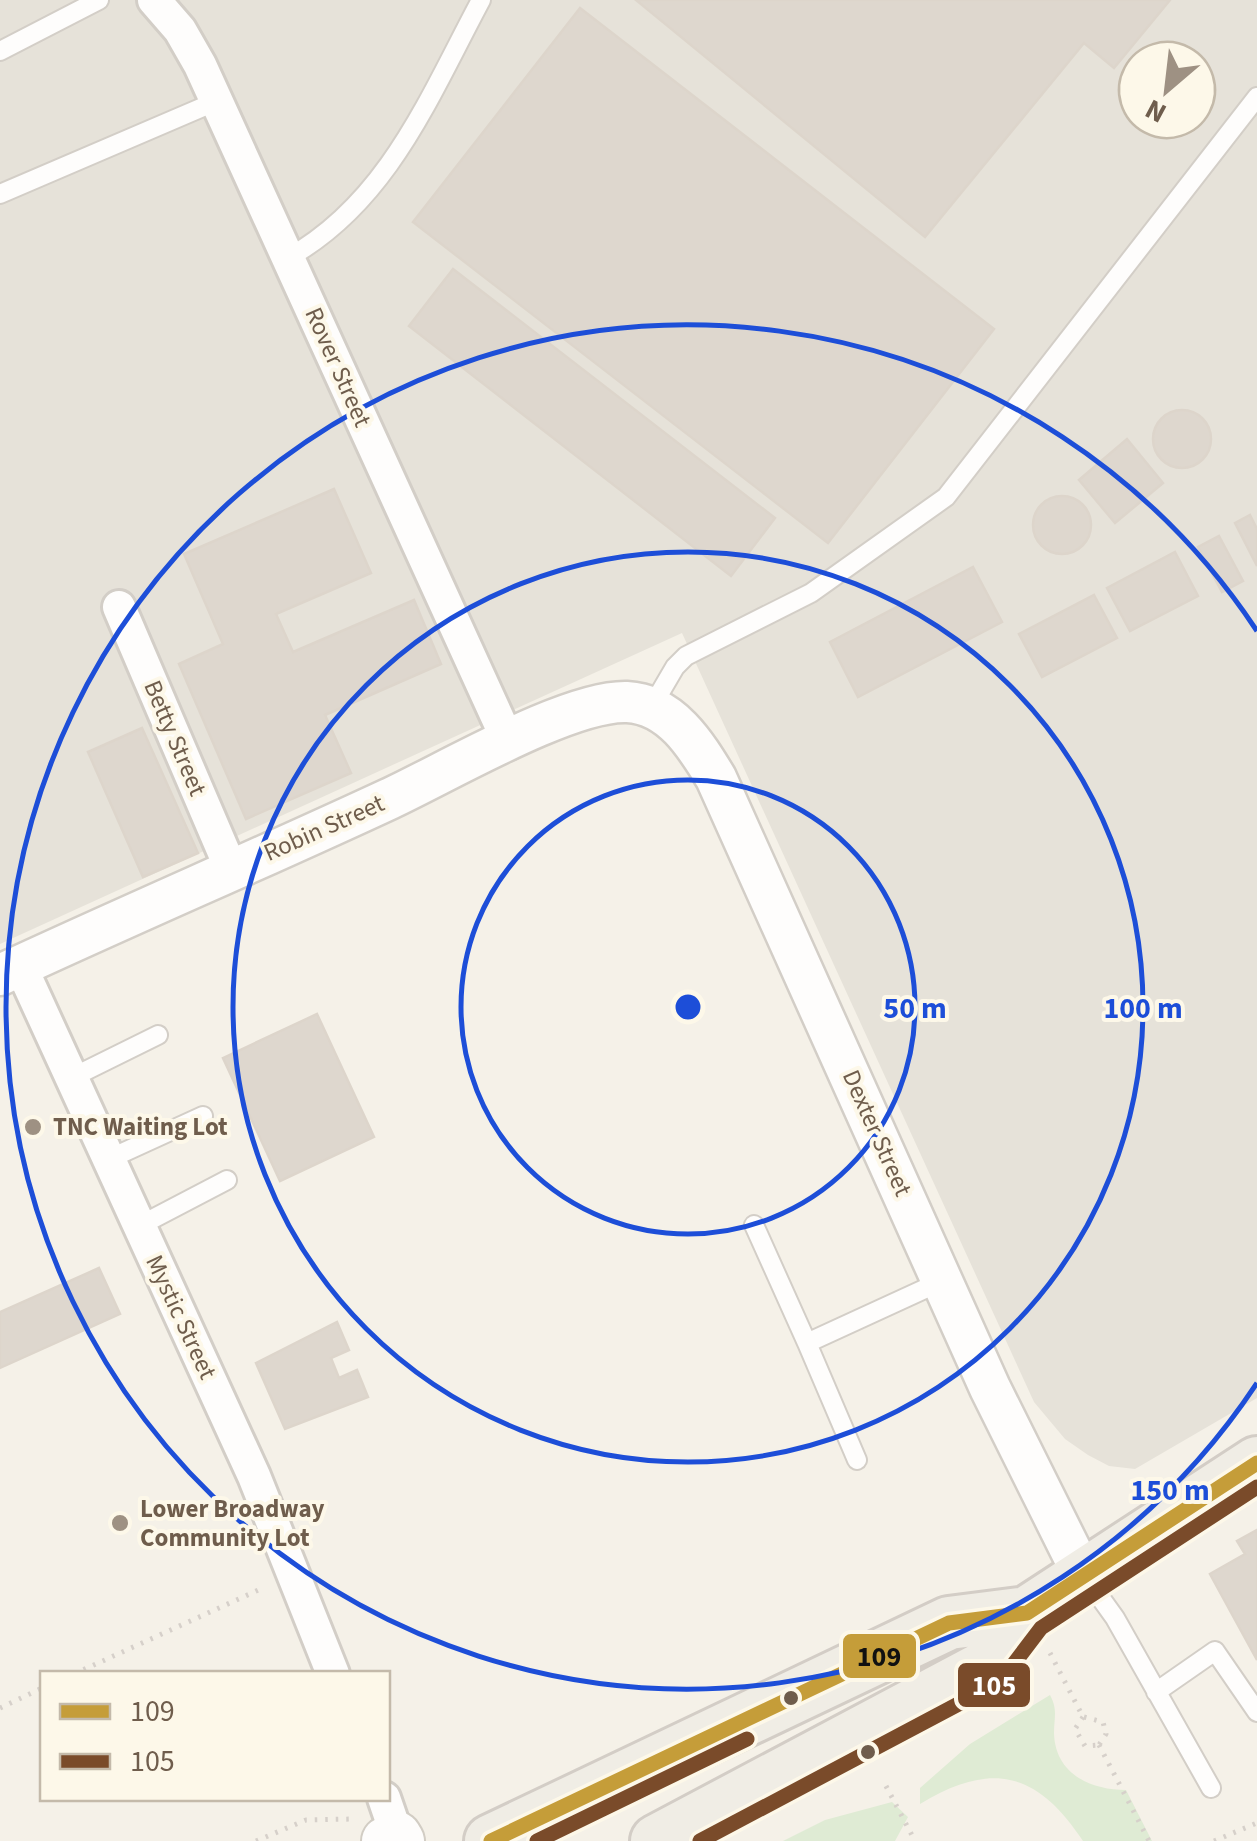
<svg xmlns="http://www.w3.org/2000/svg" width="1257" height="1841" font-family="'Source Sans 3',sans-serif">
<style>
.industrial{fill:#e6e2d9;fill-rule:evenodd}
.green{fill:#dfebd4}
.building{fill:#ded7ce;stroke:#ddd5cb;stroke-width:2.5}
.lines{fill:none;stroke-linecap:round;stroke-linejoin:round}
.service-casing{stroke:#d3cec7;stroke-width:22}
.minor-casing{stroke:#d3cec7;stroke-width:38}
.tertiary-casing{stroke:#d3cec7;stroke-width:45}
.secondary-casing{stroke:#d2cdc4;stroke-width:52}
.primary-casing{stroke:#d3cdc6;stroke-width:58}
.path{stroke:#d6d0ca;stroke-width:5;stroke-dasharray:2.5 8;stroke-linecap:butt}
.service{stroke:#fefdfc;stroke-width:18}
.minor{stroke:#fefdfc;stroke-width:32}
.tertiary{stroke:#fefdfc;stroke-width:40}
.secondary{stroke:#fefdfc;stroke-width:48}
.primary{stroke:#f0ede5;stroke-width:52}
.bus-1-casing{stroke:#fdf8e9;stroke-width:22}
.bus-2-casing{stroke:#fdf8e9;stroke-width:22}
.bus-1{stroke:#c59d39;stroke-width:15}
.bus-2{stroke:#7a4b2a;stroke-width:15}
.ring{fill:none;stroke:#1d4ed8;stroke-width:5}
.poi-dot{fill:#9e9183;stroke:#fdf8e9;stroke-width:4}
.bus-dot{fill:#6f5d4c;stroke:#fdf8e9;stroke-width:4}
.labels{text-anchor:middle;dominant-baseline:central;stroke-width:8;stroke-linejoin:round;paint-order:stroke}
.street-label{font-size:25px;fill:#6f5d4c;stroke:#fdf8e9}
.poi-label{font-size:25px;font-weight:bold;fill:#6f5d4c;stroke:#fdf8e9;text-anchor:start}
.centre{fill:#1d4ed8;stroke:#fdf8e9;stroke-width:5}
.ring-label{font-size:30px;text-anchor:middle;font-weight:bold;fill:#1d4ed8;stroke:#fdf8e9;stroke-width:8;stroke-linejoin:round;paint-order:stroke}
.line-badge{stroke:#fdf8e9;stroke-width:4}
.badge-label{font-size:28px;text-anchor:middle;font-weight:bold;fill:#fff}
.pale-badge-label{font-size:28px;text-anchor:middle;font-weight:bold;fill:#111}
</style>
<rect width="100%" height="100%" fill="#f5f1e8"/>
<path class="industrial" d="M 0,0 L 1257,0 L 1257,1398 L 1135,1469 L 1109,1466 L 1088,1455 L 1065,1439 L 1034,1402 L 682,633 L 0,944 ZM 1137,60 L 1197,60 L 1197,120 L 1137,120 Z"/>
<path class="green" d="M 1050,1695 C 1058,1710 1054,1717 1054,1733 C 1055,1774 1091,1790 1126,1790 L 1152,1841 L 1083,1841 C 1037,1771 991,1761 920,1804 L 920,1788 L 970,1744 Z
M 892,1802 L 908,1817 L 895,1841 L 783,1841 L 825,1820 Z"/>
<path class="building" d="M 636,0 L 1170,0 L 1114,68 L 1084,43 L 925,237 Z
M 580,8 L 994,329 L 828,543 L 413,222 Z
M 453,269 L 775,518 L 731,576 L 409,326 Z
M1153 439a29 29 0 1 1 58 0a29 29 0 1 1-58 0Z
M 1127,439 L 1163,483 L 1115,523 L 1079,480 Z
M 334,489 L 371,573 L 276,614 L 293,652 L 414,600 L 441,664 L 325,715 L 351,773 L 246,819 L 179,664 L 223,644 L 184,554 Z
M1033 525a29 29 0 1 1 58 0a29 29 0 1 1-58 0Z
M 1250,515 L 1257,529 L 1257,566 L 1235,523 Z
M 1219,536 L 1243,581 L 1222,592 L 1198,547 Z
M 1175,552 L 1198,596 L 1130,631 L 1107,588 Z
M 973,567 L 1002,622 L 858,697 L 830,642 Z
M 1094,595 L 1117,638 L 1042,677 L 1019,634 Z
M 142,728 L 198,853 L 143,877 L 88,752 Z
M 317,1014 L 374,1137 L 280,1181 L 223,1058 Z
M 99,1268 L 120,1314 L 0,1368 L 0,1312 Z
M 337,1322 L 349,1350 L 331,1358 L 339,1378 L 357,1370 L 368,1397 L 285,1429 L 256,1363 Z
M 1257,1530 L 1257,1660 L 1210,1574 L 1245,1554 L 1237,1541 Z"/>
<g class="lines">
<defs>
<path id="service" d="M 0,51 L 99,0
M 0,194 L 217,101
M 288,258 C 388,202 429,97 481,0
M 651,708 L 675,667 L 686,656 L 811,593 L 946,497 L 1257,97
M 71,1078 L 158,1035
M 109,1159 L 203,1116
M 754,1225 L 807,1343 L 942,1281
M 139,1226 L 227,1180
M 807,1343 L 857,1460
M 1087,1579 L 1115,1618 L 1211,1788
M 1156,1692 L 1215,1651 L 1257,1712"/>
<path id="minor" d="M 154,0 L 180,30 L 200,65 L 509,743
M 119,607 L 231,869
M 20,965 L 254,1476 L 333,1674
M 384,1798 L 397,1836"/>
<path id="tertiary" d="M 0,975 C 129,915 260,859 389,799 C 447,772 569,700 627,702 C 671,704 696,745 716,778 L 990,1388 L 1083,1575"/>
<path id="secondary" d="M 386,1841 L 397,1836 L 400,1841"/>
<path id="primary" d="M 491,1841 L 949,1623 L 1027,1613
M 657,1841 L 989,1665 L 1027,1613 L 1257,1463"/>
</defs>
<use href="#service" class="service-casing"/>
<use href="#minor" class="minor-casing"/>
<use href="#tertiary" class="tertiary-casing"/>
<use href="#secondary" class="secondary-casing"/>
<use href="#primary" class="primary-casing"/>
<path class="path" d="M 1050,1653 L 1083,1717
M 74,1674 L 265,1587
M 0,1708 L 42,1688
M 1083,1717 L 1075,1729 L 1085,1746 L 1099,1745
M 1084,1717 L 1103,1722 L 1106,1734 L 1099,1745
M 1099,1745 L 1149,1841
M 886,1786 L 915,1841
M 256,1841 L 306,1820 L 353,1819
M 1214,1841 L 1257,1823"/>
<use href="#service" class="service"/>
<use href="#minor" class="minor"/>
<use href="#tertiary" class="tertiary"/>
<use href="#secondary" class="secondary"/>
<use href="#primary" class="primary"/>
<defs>
<path id="bus-1" d="M 491,1841 L 949,1623 L 1027,1613 L 1257,1463"/>
<path id="bus-2" d="M 537,1841 L 747,1739
M 700,1841 L 1000,1682 L 1041,1628 L 1257,1487"/>
</defs>
<use href="#bus-1" class="bus-1-casing"/>
<use href="#bus-2" class="bus-2-casing"/>
<use href="#bus-1" class="bus-1"/>
<use href="#bus-2" class="bus-2"/>
</g>
<g class="ring">
<circle cx="688" cy="1007" r="227"/>
<circle cx="688" cy="1007" r="455"/>
<path d="M1257 1383A682 682 0 1 1 1257 631"/>
</g>
<g class="poi-dot">
<circle cx="33" cy="1127" r="10"/>
<circle cx="120" cy="1523" r="10"/>
</g>
<g class="bus-dot">
<circle cx="791" cy="1698" r="9"/>
<circle cx="868" cy="1752" r="9"/>
</g>
<g class="labels">
<g class="street-label">
<text transform="translate(338 367) rotate(66)">Rover Street</text>
<text transform="translate(175 738) rotate(67)">Betty Street</text>
<text transform="translate(324 828) rotate(-24)">Robin Street</text>
<text transform="translate(877 1133) rotate(66)">Dexter Street</text>
<text transform="translate(181 1317) rotate(65)">Mystic Street</text>
</g>
<g class="poi-label">
<text x="53" y="1127">TNC Waiting Lot</text>
<text x="140" y="1509">Lower Broadway<tspan x="140" dy="29">Community Lot</tspan></text>
</g>
</g>
<circle cx="688" cy="1007" r="15" class="centre"/>
<g class="ring-label">
<text x="915" y="1018">50 m</text>
<text x="1143" y="1018">100 m</text>
<text x="1170" y="1500">150 m</text>
</g>
<g class="line-badge">
<rect x="841" y="1632" width="77" height="48" rx="10" fill="#c59d39"/>
<rect x="956" y="1661" width="76" height="48" rx="10" fill="#7a4b2a"/>
</g>
<g class="badge-label">
<text x="994" y="1695">105</text>
</g>
<g class="pale-badge-label">
<text x="879" y="1666">109</text>
</g>
<rect x="40" y="1671" width="350" height="130" fill="#fdf8e9" stroke="#c4baaa" stroke-width="2.5"/>
<rect x="60" y="1704" width="50" height="15" fill="#c59d39" stroke="#c4baaa" stroke-width="2.5"/>
<text x="130" y="1721" font-size="30" fill="#6f5d4c">109</text>
<rect x="60" y="1754" width="50" height="15" fill="#7a4b2a" stroke="#c4baaa" stroke-width="2.5"/>
<text x="130" y="1771" font-size="30" fill="#6f5d4c">105</text>
<g transform="translate(1167 90) rotate(208)"><circle r="48" fill="#fdf8e9" stroke="#c4baaa" stroke-width="2.5"/>
<path d="M0-8L18 38L0 25L-18 38Z" fill="#9e9183"/>
<text y="-15" font-size="28" font-weight="bold" text-anchor="middle" fill="#6f5d4c">N</text>
</g>
</svg>
